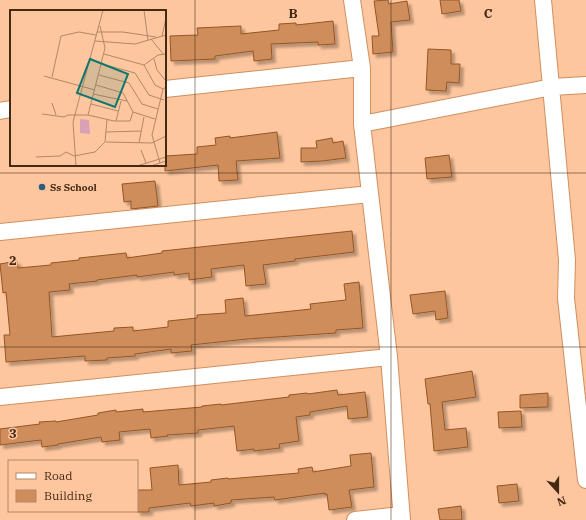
<svg xmlns="http://www.w3.org/2000/svg" width="586" height="520" font-family="'IBM Plex Serif',serif">
<style>
.building{fill:#cf8d5c;stroke:#935624;filter:url(#shadow)}
.lines{fill:none;stroke-linecap:round;stroke-linejoin:round}
.minor-casing{stroke:#d18f5e;stroke-width:18}
.minor{stroke:#fff;stroke-width:16}
.grid{fill:none;stroke:#442915;stroke-width:1;stroke-opacity:0.55}
.poi-dot{fill:#2c5e7c;stroke:#fdc69e;stroke-width:1.5}
.labels{text-anchor:middle;dominant-baseline:central;stroke-width:3;stroke-linejoin:round;paint-order:stroke}
.poi-label{font-size:10px;font-weight:bold;fill:#442915;stroke:#fdc69e;text-anchor:start}
.inset-road{fill:none;stroke:#b38767;stroke-width:1}
.view{fill:#0f766e;fill-opacity:0.15;stroke:#0f766e;stroke-width:2}
.inset-edge{fill:none;stroke:#442915;stroke-width:2}
.grid-label{font-size:13px;text-anchor:middle;font-weight:bold;fill:#442915;stroke:#fdc69e;stroke-width:3;stroke-linejoin:round;paint-order:stroke}
</style>
<defs>
<filter id="shadow"><feDropShadow dx="3.5" dy="3.5" stdDeviation="1" flood-color="#0004"/></filter>
</defs>
<rect width="100%" height="100%" fill="#fdc69e"/>
<path class="building" d="M 388,0 L 389,4 L 407,1 L 410,20 L 391,22 L 393,52 L 373,54 L 372,36 L 379,36 L 374,1 Z
M 440,0 L 459,0 L 461,11 L 442,14 Z
M 333,21 L 335,44 L 318,45 L 318,42 L 271,44 L 272,59 L 254,61 L 253,51 L 215,56 L 215,59 L 171,61 L 170,36 L 198,35 L 197,28 L 241,26 L 241,34 L 279,30 L 279,24 L 296,23 L 296,25 Z
M 428,49 L 451,50 L 451,64 L 460,64 L 459,83 L 447,82 L 446,91 L 426,90 Z
M 277,132 L 280,158 L 236,161 L 238,180 L 219,181 L 218,165 L 165,171 L 165,156 L 197,154 L 197,147 L 216,145 L 215,138 L 230,136 L 230,138 Z
M 332,138 L 333,143 L 343,141 L 346,158 L 322,161 L 301,162 L 301,148 L 317,148 L 316,141 Z
M 449,155 L 452,177 L 427,179 L 425,158 Z
M 155,181 L 158,206 L 131,209 L 131,201 L 124,202 L 122,184 Z
M 352,231 L 354,252 L 295,259 L 295,261 L 263,265 L 266,284 L 246,286 L 244,265 L 211,269 L 212,277 L 189,280 L 189,273 L 174,275 L 174,272 L 137,277 L 137,275 L 97,280 L 97,281 L 69,284 L 70,290 L 49,292 L 52,337 L 114,331 L 114,328 L 133,327 L 133,331 L 168,327 L 168,321 L 197,318 L 197,315 L 226,313 L 225,300 L 243,298 L 245,316 L 311,309 L 310,304 L 346,300 L 344,284 L 359,282 L 363,328 L 336,330 L 336,333 L 247,339 L 191,345 L 192,351 L 171,353 L 171,349 L 135,354 L 135,356 L 107,358 L 107,360 L 85,361 L 85,356 L 6,362 L 4,335 L 10,335 L 6,292 L 3,293 L 0,264 L 17,261 L 18,268 L 51,265 L 51,263 L 79,260 L 79,258 L 126,253 L 127,258 L 162,253 L 162,251 Z
M 445,291 L 448,318 L 436,320 L 435,311 L 413,314 L 410,295 Z
M 472,371 L 476,397 L 442,402 L 445,430 L 466,428 L 468,447 L 434,451 L 430,404 L 428,404 L 425,379 Z
M 337,390 L 338,395 L 365,392 L 368,417 L 348,419 L 347,406 L 310,412 L 310,415 L 296,417 L 299,441 L 279,444 L 280,448 L 254,451 L 254,449 L 237,451 L 234,426 L 198,430 L 198,433 L 167,435 L 168,436 L 151,438 L 150,429 L 119,432 L 120,440 L 102,442 L 101,437 L 58,444 L 58,445 L 42,447 L 41,440 L 0,445 L 0,429 L 40,424 L 39,422 L 56,421 L 56,422 L 98,415 L 98,413 L 116,410 L 116,412 L 143,409 L 143,412 L 202,407 L 202,406 L 221,404 L 221,405 L 289,397 L 289,395 L 307,393 L 308,394 Z
M 548,393 L 548,407 L 520,408 L 520,395 Z
M 521,411 L 522,427 L 499,428 L 498,412 Z
M 371,453 L 374,487 L 349,490 L 352,507 L 329,510 L 327,494 L 325,495 L 325,493 L 275,500 L 274,497 L 231,500 L 231,503 L 214,506 L 214,503 L 191,506 L 190,503 L 149,508 L 149,512 L 137,512 L 137,490 L 152,490 L 150,468 L 178,465 L 179,485 L 211,482 L 211,480 L 228,478 L 228,479 L 299,473 L 298,469 L 312,467 L 313,472 L 351,466 L 350,455 Z
M 517,484 L 519,501 L 499,503 L 497,486 Z
M 461,506 L 462,520 L 440,520 L 438,509 Z"/>
<g class="lines">
<defs>
<path id="minor" d="M 352,0 L 362,68 L 362,124 L 389,357 L 402,520
M 543,0 L 567,260 L 566,298 L 586,480
M 165,89 L 362,68
M 0,111 L 11,109
M 362,124 L 552,87 L 586,85
M 0,232 L 370,194
M 0,397 L 389,357
M 355,520 L 401,515"/>
</defs>
<use href="#minor" class="minor-casing"/>
<use href="#minor" class="minor"/>
</g>
<path class="grid" d="M 195,0 L 195,520M 391,0 L 391,520M 0,173 L 586,173M 0,347 L 586,347"/>
<circle class="poi-dot" cx="42" cy="187" r="4"/>
<g class="labels">
<g class="poi-label">
<text x="50" y="187">Ss School</text>
</g>
</g>
<g transform="translate(10 10)">
<rect width="156" height="156" fill="#fdc69e"/>
<path d="M 70,109 L 79,110 L 80,124 L 70,123 Z" fill="#d9a1b4"/>
<path class="inset-road" d="M 134,0 L 138,30M 87,22 L 113,22 L 146,27M 152,26 L 156,8M 141,29 L 154,45M 85,31 L 125,34 L 156,25M 94,44 L 134,55 L 145,75 L 153,79M 144,49 L 147,60 L 156,71M 92,54 L 125,63 L 139,85 L 154,90M 134,55 L 148,45 L 156,44M 89,65 L 119,73 L 132,94 L 148,99M 34,66 L 85,80M 42,67 L 51,26 L 69,22 L 86,25M 86,75 L 113,83 L 123,102 L 145,109M 83,84 L 117,91M 42,93 L 46,105M 81,94 L 108,101M 32,104 L 54,107 L 58,105 L 78,105 L 104,111 L 120,111 L 123,102M 78,105 L 95,38 L 90,16M 106,111 L 111,91M 96,122 L 131,121M 96,132 L 142,133 L 156,126M 129,133 L 134,107M 131,140 L 136,153M 26,147 L 50,146 L 56,142 L 64,146 L 85,142 L 95,132 L 97,110M 150,153 L 142,125 L 153,79 L 156,77M 66,156 L 63,112 L 93,0M 127,156 L 156,147M 141,156 L 156,151"/>
<path class="view" d="M 80,49 L 118,64 L 105,97 L 67,83 Z"/>
<rect width="156" height="156" class="inset-edge"/>
</g>
<g class="grid-label">
<text x="293" y="18">B</text>
<text x="488" y="18">C</text>
<text x="13" y="265">2</text>
<text x="13" y="438">3</text>
</g>
<rect x="8" y="460" width="130" height="52" fill="#fdc69e" stroke="#b38767"/>
<rect x="16" y="473" width="20" height="6" fill="#ffffff" stroke="#b38767"/>
<text x="44" y="480" font-size="12" fill="#442915">Road</text>
<rect x="16" y="490" width="20" height="12" fill="#cf8d5c" stroke="#b38767"/>
<text x="44" y="500" font-size="12" fill="#442915">Building</text>
<g transform="translate(558 492) rotate(159)" stroke="#fdc69e" stroke-width="3" paint-order="stroke">
<path d="M0-3L7 15L0 10L-7 15Z" fill="#442915"/>
<text y="-6" font-size="11" font-weight="bold" text-anchor="middle" fill="#442915">N</text>
</g>
</svg>
